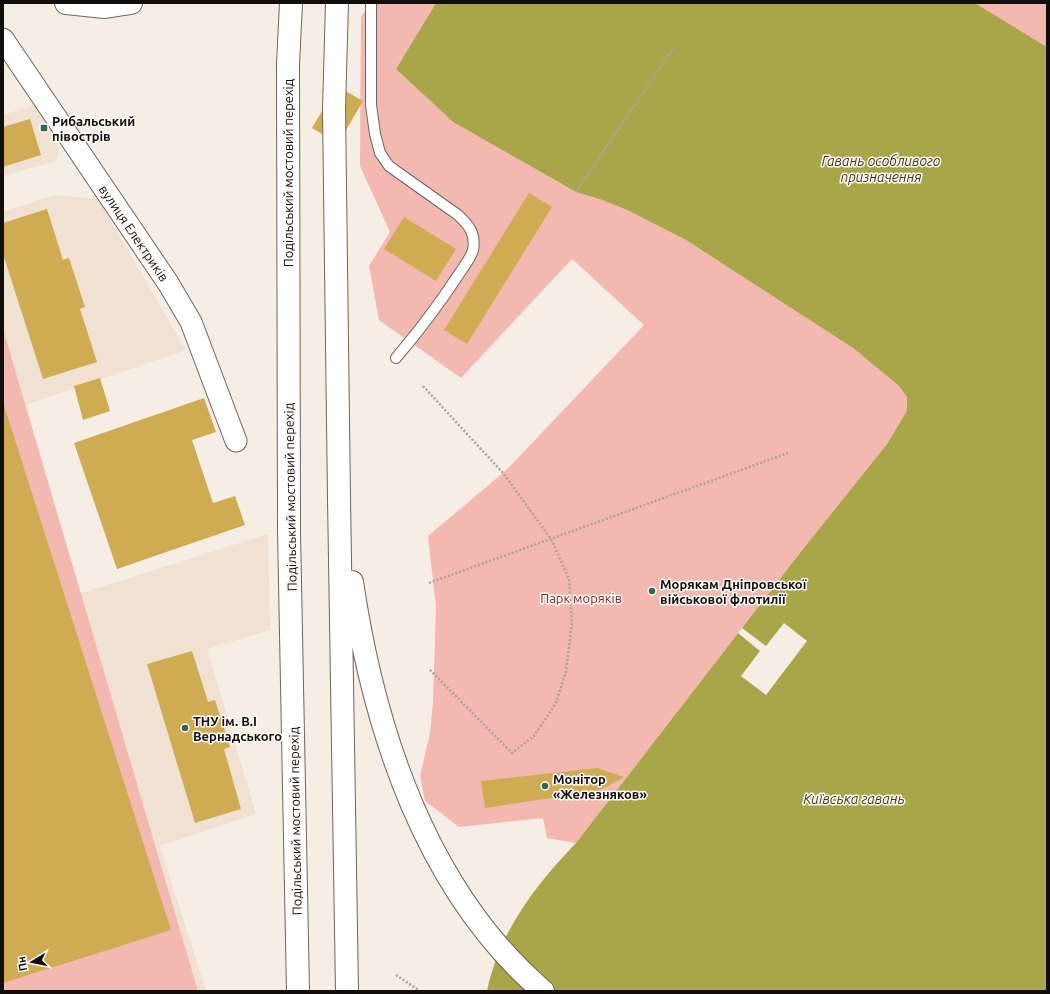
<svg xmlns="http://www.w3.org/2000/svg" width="1050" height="994" font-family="Ubuntu,sans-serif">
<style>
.built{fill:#f0e1d3}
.green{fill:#f3b8b0}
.water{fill:#a9a64a}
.pier{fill:#f6ede4}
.building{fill:#cfac53}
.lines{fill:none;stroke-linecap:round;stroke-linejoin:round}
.lane-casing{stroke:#6d655e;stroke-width:12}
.street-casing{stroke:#6d655e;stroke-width:23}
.secondary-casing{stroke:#6d655e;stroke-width:24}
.path{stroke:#aba49d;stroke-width:2.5;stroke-dasharray:2 2;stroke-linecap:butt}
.lane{stroke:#fff;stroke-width:10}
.street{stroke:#fff;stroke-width:21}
.secondary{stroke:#fff;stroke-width:22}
.poi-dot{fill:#2d6954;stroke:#fffbf8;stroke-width:1.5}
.labels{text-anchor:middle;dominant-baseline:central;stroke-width:3;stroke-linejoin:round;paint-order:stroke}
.poi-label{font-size:13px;font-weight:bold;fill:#110e0b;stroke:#fffbf8;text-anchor:start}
.street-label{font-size:13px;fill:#110e0b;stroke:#fffbf8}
.park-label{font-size:13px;fill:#881b18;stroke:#fffbf8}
.water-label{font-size:14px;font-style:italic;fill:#3d3b14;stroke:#fffbf8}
</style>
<rect width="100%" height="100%" fill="#f6ede4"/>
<path class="built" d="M 37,104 L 60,148 L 56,161 L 3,176 L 3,115 Z
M 54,195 L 98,199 L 186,350 L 13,409 L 76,595 L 268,534 L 270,630 L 207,649 L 256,814 L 160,846 L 206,991 L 3,991 L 3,212 Z"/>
<path class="green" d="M 370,3 L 436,3 L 396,69 L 453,122 L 576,192 L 602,200 L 627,210 L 686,240 L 853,348 L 899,386 L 907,397 L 908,411 L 887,444 L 803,549 L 576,843 L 547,838 L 543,818 L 459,827 L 425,801 L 420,776 L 430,733 L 433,702 L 436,607 L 428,536 L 503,473 L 517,459 L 644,325 L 572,259 L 461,378 L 379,320 L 369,266 L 390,232 L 360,166 L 361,17 Z
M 975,3 L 1047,3 L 1047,47 Z
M 3,329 L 198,991 L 3,991 Z"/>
<path class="water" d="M 436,3 L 975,3 L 1047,47 L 1047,991 L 487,991 C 499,932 535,886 576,843 L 803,549 L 887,444 L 907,411 L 907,397 L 899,386 L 853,348 L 686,240 L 627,210 L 602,200 L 576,192 L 453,122 L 396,69 Z"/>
<path class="pier" d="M 784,623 L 807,641 L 766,695 L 741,676 L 760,651 L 738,633 L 742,628 L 766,646 Z"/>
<path class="building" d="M 337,86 L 363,101 L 338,144 L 312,128 Z
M 30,119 L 41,155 L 3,167 L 3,127 Z
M 529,193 L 552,207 L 467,344 L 444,330 Z
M 47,209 L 63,260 L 69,258 L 85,307 L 80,309 L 97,362 L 43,379 L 3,254 L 3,223 Z
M 404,217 L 456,249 L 436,281 L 384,249 Z
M 100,378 L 110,411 L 83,420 L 74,386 Z
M 204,398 L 216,432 L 192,440 L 213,503 L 235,496 L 245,525 L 117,569 L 74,443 Z
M 3,402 L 171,930 L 3,983 Z
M 192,651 L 208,702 L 215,700 L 230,747 L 224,749 L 241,809 L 195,823 L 147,664 Z
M 597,768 L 624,777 L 599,791 L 485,808 L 481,781 Z"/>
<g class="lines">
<defs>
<path id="lane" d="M 371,3 L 371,105 L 375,134 L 380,153 L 389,166 L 458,215 C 469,225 476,234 473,250 C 471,258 464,266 459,274 C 440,303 419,331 396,358"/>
<path id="street" d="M 3,39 L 168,283 L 191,322 L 236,441"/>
<path id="secondary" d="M 66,3 L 105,7 L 131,3
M 291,3 L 288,64 L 289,531 L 298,991
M 337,3 L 334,109 L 339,498 L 347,991
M 352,582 C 374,730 426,891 543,991"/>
</defs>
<use href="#lane" class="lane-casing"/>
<use href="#street" class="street-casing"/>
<use href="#secondary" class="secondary-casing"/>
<path class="path" d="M 576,192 L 673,48
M 423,386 L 503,473 L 551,539 L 569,579 L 572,623 L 566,671 L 556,703 L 534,736 L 512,753 L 430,670
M 429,583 L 788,453
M 396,975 L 420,991"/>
<use href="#lane" class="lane"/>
<use href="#street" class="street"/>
<use href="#secondary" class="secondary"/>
</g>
<g class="poi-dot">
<rect x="40" y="124" width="8" height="8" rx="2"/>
<circle cx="652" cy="591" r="4"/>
<circle cx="185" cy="728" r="4"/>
<circle cx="545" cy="786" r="4"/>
</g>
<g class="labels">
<g class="poi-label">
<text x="52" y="121">Рибальський<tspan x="52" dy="15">півострів</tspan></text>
<text x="660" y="584">Морякам Дніпровської<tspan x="660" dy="15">військової флотилії</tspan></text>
<text x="193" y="721">ТНУ ім. В.І<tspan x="193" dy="15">Вернадського</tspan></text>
<text x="553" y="779">Монітор<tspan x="553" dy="15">«Железняков»</tspan></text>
</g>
<g class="street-label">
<text transform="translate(288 173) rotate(-90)">Подільський мостовий перехід</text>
<text transform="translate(134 233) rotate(56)">вулиця Електриків</text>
<text transform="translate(290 497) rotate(-91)">Подільський мостовий перехід</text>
<text transform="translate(295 821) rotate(-91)">Подільський мостовий перехід</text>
</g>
<g class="park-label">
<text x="581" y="598">Парк моряків</text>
</g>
<g class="water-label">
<text x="881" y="161">Гавань особливого<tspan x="881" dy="16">призначення</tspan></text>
<text x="854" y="799">Київська гавань</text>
</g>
</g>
<rect width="1050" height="994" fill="none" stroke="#110e0b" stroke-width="8"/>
<g transform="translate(32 962) rotate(260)" stroke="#fffbf8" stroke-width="3" paint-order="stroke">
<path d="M0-3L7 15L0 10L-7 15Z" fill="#110e0b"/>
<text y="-6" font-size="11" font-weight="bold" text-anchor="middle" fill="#110e0b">Пн</text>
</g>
</svg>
